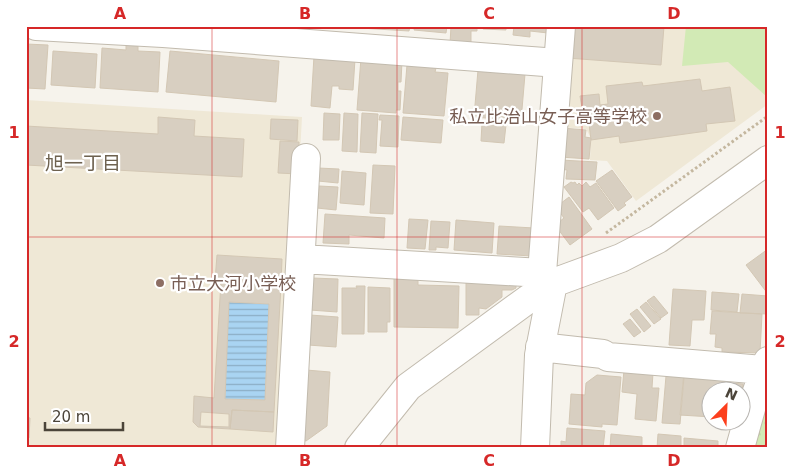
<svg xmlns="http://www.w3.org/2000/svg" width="794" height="474" font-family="'DejaVu Sans','Noto Sans JP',sans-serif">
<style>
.education{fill:#efe8d6}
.park{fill:url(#park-crowns)}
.pitch{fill:#d2eab5}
.water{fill:url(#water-rules)}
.building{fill:#d8cfc1;stroke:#d3c7b4;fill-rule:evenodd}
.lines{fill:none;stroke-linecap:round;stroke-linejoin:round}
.minor-casing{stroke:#c2bbae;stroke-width:30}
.path{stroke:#c4b79f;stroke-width:3;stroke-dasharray:2.5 2.5;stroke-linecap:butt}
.minor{stroke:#fff;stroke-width:28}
.grid{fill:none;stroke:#d62828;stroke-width:1;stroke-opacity:0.55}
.education-dot{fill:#8d6e63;stroke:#fff;stroke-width:2}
.labels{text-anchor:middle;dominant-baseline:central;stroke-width:4.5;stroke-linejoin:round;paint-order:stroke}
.education-label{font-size:18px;fill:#785e54;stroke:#fff;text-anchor:end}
.neighbourhood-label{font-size:19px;fill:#6e6250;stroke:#fff}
.neatline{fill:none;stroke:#d62828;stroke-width:2}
.grid-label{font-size:16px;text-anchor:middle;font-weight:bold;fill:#d62828}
</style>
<defs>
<pattern id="park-crowns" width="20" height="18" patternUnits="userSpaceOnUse" patternTransform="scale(1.25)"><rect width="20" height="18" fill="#d2eab5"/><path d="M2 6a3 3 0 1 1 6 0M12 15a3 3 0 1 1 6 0" fill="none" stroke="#b6ca9c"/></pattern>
<pattern id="water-rules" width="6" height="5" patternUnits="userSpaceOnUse" patternTransform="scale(1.25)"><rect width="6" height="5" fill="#a9d4f2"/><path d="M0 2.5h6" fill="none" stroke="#8caec5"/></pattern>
</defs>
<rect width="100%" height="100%" fill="#f6f3ec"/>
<path class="education" d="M 569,26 L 768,26 L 768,104 L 636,201 L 607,161 L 590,160 L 591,138 L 586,129 L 562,127 Z
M 26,100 L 302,117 L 284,448 L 26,448 Z"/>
<path class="park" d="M 768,380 L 768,448 L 749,448 Z"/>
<path class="pitch" d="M 686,26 L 768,26 L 768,96 L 767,97 L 728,62 L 682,66 Z"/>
<path class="water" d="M 229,302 L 269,304 L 265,400 L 225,399 Z"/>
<path class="building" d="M 328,26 L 410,26 L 409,31 Z
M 415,26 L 447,26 L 446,33 L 414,30 Z
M 451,26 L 477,26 L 477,31 L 471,31 L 471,46 L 450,44 Z
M 483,26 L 506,26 L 506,30 L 483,29 Z
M 514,26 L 548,26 L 548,33 L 530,31 L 530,37 L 513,35 Z
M 570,26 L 664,26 L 661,65 L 567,58 Z
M 26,44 L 48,45 L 45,89 L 26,88 Z
M 126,45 L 138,46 L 138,51 L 160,52 L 158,92 L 100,88 L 102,48 L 126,50 Z
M 53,51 L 97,54 L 95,88 L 51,85 Z
M 170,51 L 279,61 L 276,102 L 166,92 Z
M 314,56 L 355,59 L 353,90 L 339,89 L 339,86 L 332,86 L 330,108 L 311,106 Z
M 361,58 L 402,61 L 401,82 L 398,82 L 398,91 L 401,91 L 400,110 L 396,110 L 396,113 L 357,110 Z
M 407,65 L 436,68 L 435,72 L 448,73 L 444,116 L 403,113 Z
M 478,70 L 525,74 L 521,121 L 474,117 Z
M 700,79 L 702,91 L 730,87 L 735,121 L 706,124 L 707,131 L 620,143 L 619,136 L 591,140 L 587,107 L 582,108 L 580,96 L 599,94 L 600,105 L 608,104 L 606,86 L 642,82 L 643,86 Z
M 324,113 L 340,114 L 339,140 L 323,140 Z
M 344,113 L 358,114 L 357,152 L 342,151 Z
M 362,113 L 378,114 L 376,153 L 360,152 Z
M 380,115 L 399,116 L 398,147 L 380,146 L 382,120 L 379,120 Z
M 158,117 L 195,120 L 194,136 L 244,139 L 242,177 L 26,165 L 26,126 L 158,134 Z
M 403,117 L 443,120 L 441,143 L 401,140 Z
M 271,119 L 298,120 L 297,141 L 270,139 Z
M 482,123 L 506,125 L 504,143 L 481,141 Z
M 562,128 L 586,130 L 585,137 L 591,138 L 589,159 L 560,157 Z
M 280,141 L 299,142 L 298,174 L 278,173 Z
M 560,160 L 597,162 L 595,180 L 566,179 L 567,170 L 560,169 Z
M 373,165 L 395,166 L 393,214 L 370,213 Z
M 318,168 L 339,169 L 338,183 L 318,181 Z
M 612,170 L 632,197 L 624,203 L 626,205 L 618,211 L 596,181 Z
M 342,171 L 366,173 L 364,205 L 340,203 Z
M 571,182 L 573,183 L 575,182 L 577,185 L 579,183 L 582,186 L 586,182 L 590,187 L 596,183 L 614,208 L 598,220 L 589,208 L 583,212 L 564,187 Z
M 319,186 L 338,187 L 336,210 L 317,208 Z
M 569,197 L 592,229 L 570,245 L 555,225 L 564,218 L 556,207 Z
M 325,214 L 385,218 L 384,238 L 349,235 L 349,244 L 323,243 Z
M 409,219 L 428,220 L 425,249 L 407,248 Z
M 456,220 L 494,223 L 492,253 L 454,250 Z
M 431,221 L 450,222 L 448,248 L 436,247 L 436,250 L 429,250 Z
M 499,226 L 534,228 L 532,256 L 497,254 Z
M 768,249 L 768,294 L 746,265 Z
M 217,255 L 282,259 L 281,285 L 215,281 Z
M 394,274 L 418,275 L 418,285 L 459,286 L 458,328 L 394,327 Z
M 312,278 L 338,279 L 337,312 L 310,310 Z
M 221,281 L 281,285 L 274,412 L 232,410 L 230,429 L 198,427 L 193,422 L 194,396 L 214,398 ZM 229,302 L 269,304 L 265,400 L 225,399 ZM 201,412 L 229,414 L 229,427 L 200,426 Z
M 466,281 L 516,283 L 516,288 L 512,290 L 502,290 L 502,297 L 486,309 L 479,308 L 479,315 L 466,315 Z
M 356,286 L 365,286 L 364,334 L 342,334 L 342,288 L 357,288 Z
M 368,287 L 390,288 L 390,322 L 387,322 L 387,332 L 368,332 Z
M 673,289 L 706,291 L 704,320 L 692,320 L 690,346 L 669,345 Z
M 712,292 L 739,294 L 737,312 L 711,310 Z
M 742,294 L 768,296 L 768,314 L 740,313 Z
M 654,296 L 668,313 L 661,318 L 647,301 Z
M 646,302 L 661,319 L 654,324 L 640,307 Z
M 637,309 L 651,326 L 644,332 L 630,314 Z
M 712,311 L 762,314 L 760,353 L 722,352 L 722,348 L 715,347 L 716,334 L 710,334 Z
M 310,315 L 338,317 L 336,347 L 308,345 Z
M 630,319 L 641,332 L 634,337 L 623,324 Z
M 306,370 L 330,372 L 327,426 L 306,441 L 302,440 Z
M 624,370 L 653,373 L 652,388 L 659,388 L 656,421 L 635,419 L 637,394 L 622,392 Z
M 684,372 L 730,376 L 730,383 L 743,384 L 742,402 L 742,392 L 712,392 L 712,417 L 680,415 Z
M 597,375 L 621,377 L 617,425 L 602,424 L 602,427 L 569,424 L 571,394 L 585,395 L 586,383 Z
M 666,376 L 684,377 L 680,424 L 662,423 Z
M 232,410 L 274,412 L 273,432 L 230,429 Z
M 26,417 L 30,418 L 29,438 L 26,437 Z
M 567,428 L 605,431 L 603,448 L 561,448 L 561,441 L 566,442 Z
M 611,434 L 642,437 L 642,448 L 610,448 Z
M 658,434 L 681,436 L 681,448 L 657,448 Z
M 684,438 L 718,441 L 718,448 L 684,448 Z"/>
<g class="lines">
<defs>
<path id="minor" d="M 36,26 L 163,33 L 558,63
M 301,259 L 542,273
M 553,283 L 542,273 L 561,26
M 540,347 L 603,354 L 608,357 L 764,370
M 290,448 L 306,158
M 359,448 L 408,387 L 527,300 L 553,283 L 621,258 L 658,239 L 768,160
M 535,448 L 539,355 L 553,283
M 740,448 L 752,405 L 768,361"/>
</defs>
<use href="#minor" class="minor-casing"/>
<path class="path" d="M 606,233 L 768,116"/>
<use href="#minor" class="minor"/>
</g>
<path class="grid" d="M 212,26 L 212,448M 397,26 L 397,448M 582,26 L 582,448M 26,237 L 768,237"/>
<g class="education-dot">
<circle cx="657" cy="116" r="5"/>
<circle cx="160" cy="283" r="5"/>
</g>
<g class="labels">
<g class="education-label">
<text x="647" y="116">私立比治山女子高等学校</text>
<text x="170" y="283" text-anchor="start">市立大河小学校</text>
</g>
<g class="neighbourhood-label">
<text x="83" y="163">旭一丁目</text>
</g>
</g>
<rect width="794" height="474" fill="none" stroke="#ffffff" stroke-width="55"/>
<g transform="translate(726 406) rotate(24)"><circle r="24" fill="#ffffff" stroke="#b7b4b0"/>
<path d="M0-4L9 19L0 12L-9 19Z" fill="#fc3f1d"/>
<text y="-8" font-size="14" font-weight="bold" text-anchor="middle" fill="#4b4439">N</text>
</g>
<path d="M45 422v8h78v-8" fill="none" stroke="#4b4439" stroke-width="2.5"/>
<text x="52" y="422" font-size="15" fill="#4b4439" stroke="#ffffff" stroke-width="4" paint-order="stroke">20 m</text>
<rect x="28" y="28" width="738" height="418" class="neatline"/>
<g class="grid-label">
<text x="120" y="19">A</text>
<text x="305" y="19">B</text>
<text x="489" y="19">C</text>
<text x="674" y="19">D</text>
<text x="14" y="138">1</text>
<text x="780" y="138">1</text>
<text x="14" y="347">2</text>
<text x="780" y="347">2</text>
<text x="120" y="466">A</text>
<text x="305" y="466">B</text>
<text x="489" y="466">C</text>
<text x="674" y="466">D</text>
</g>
</svg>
